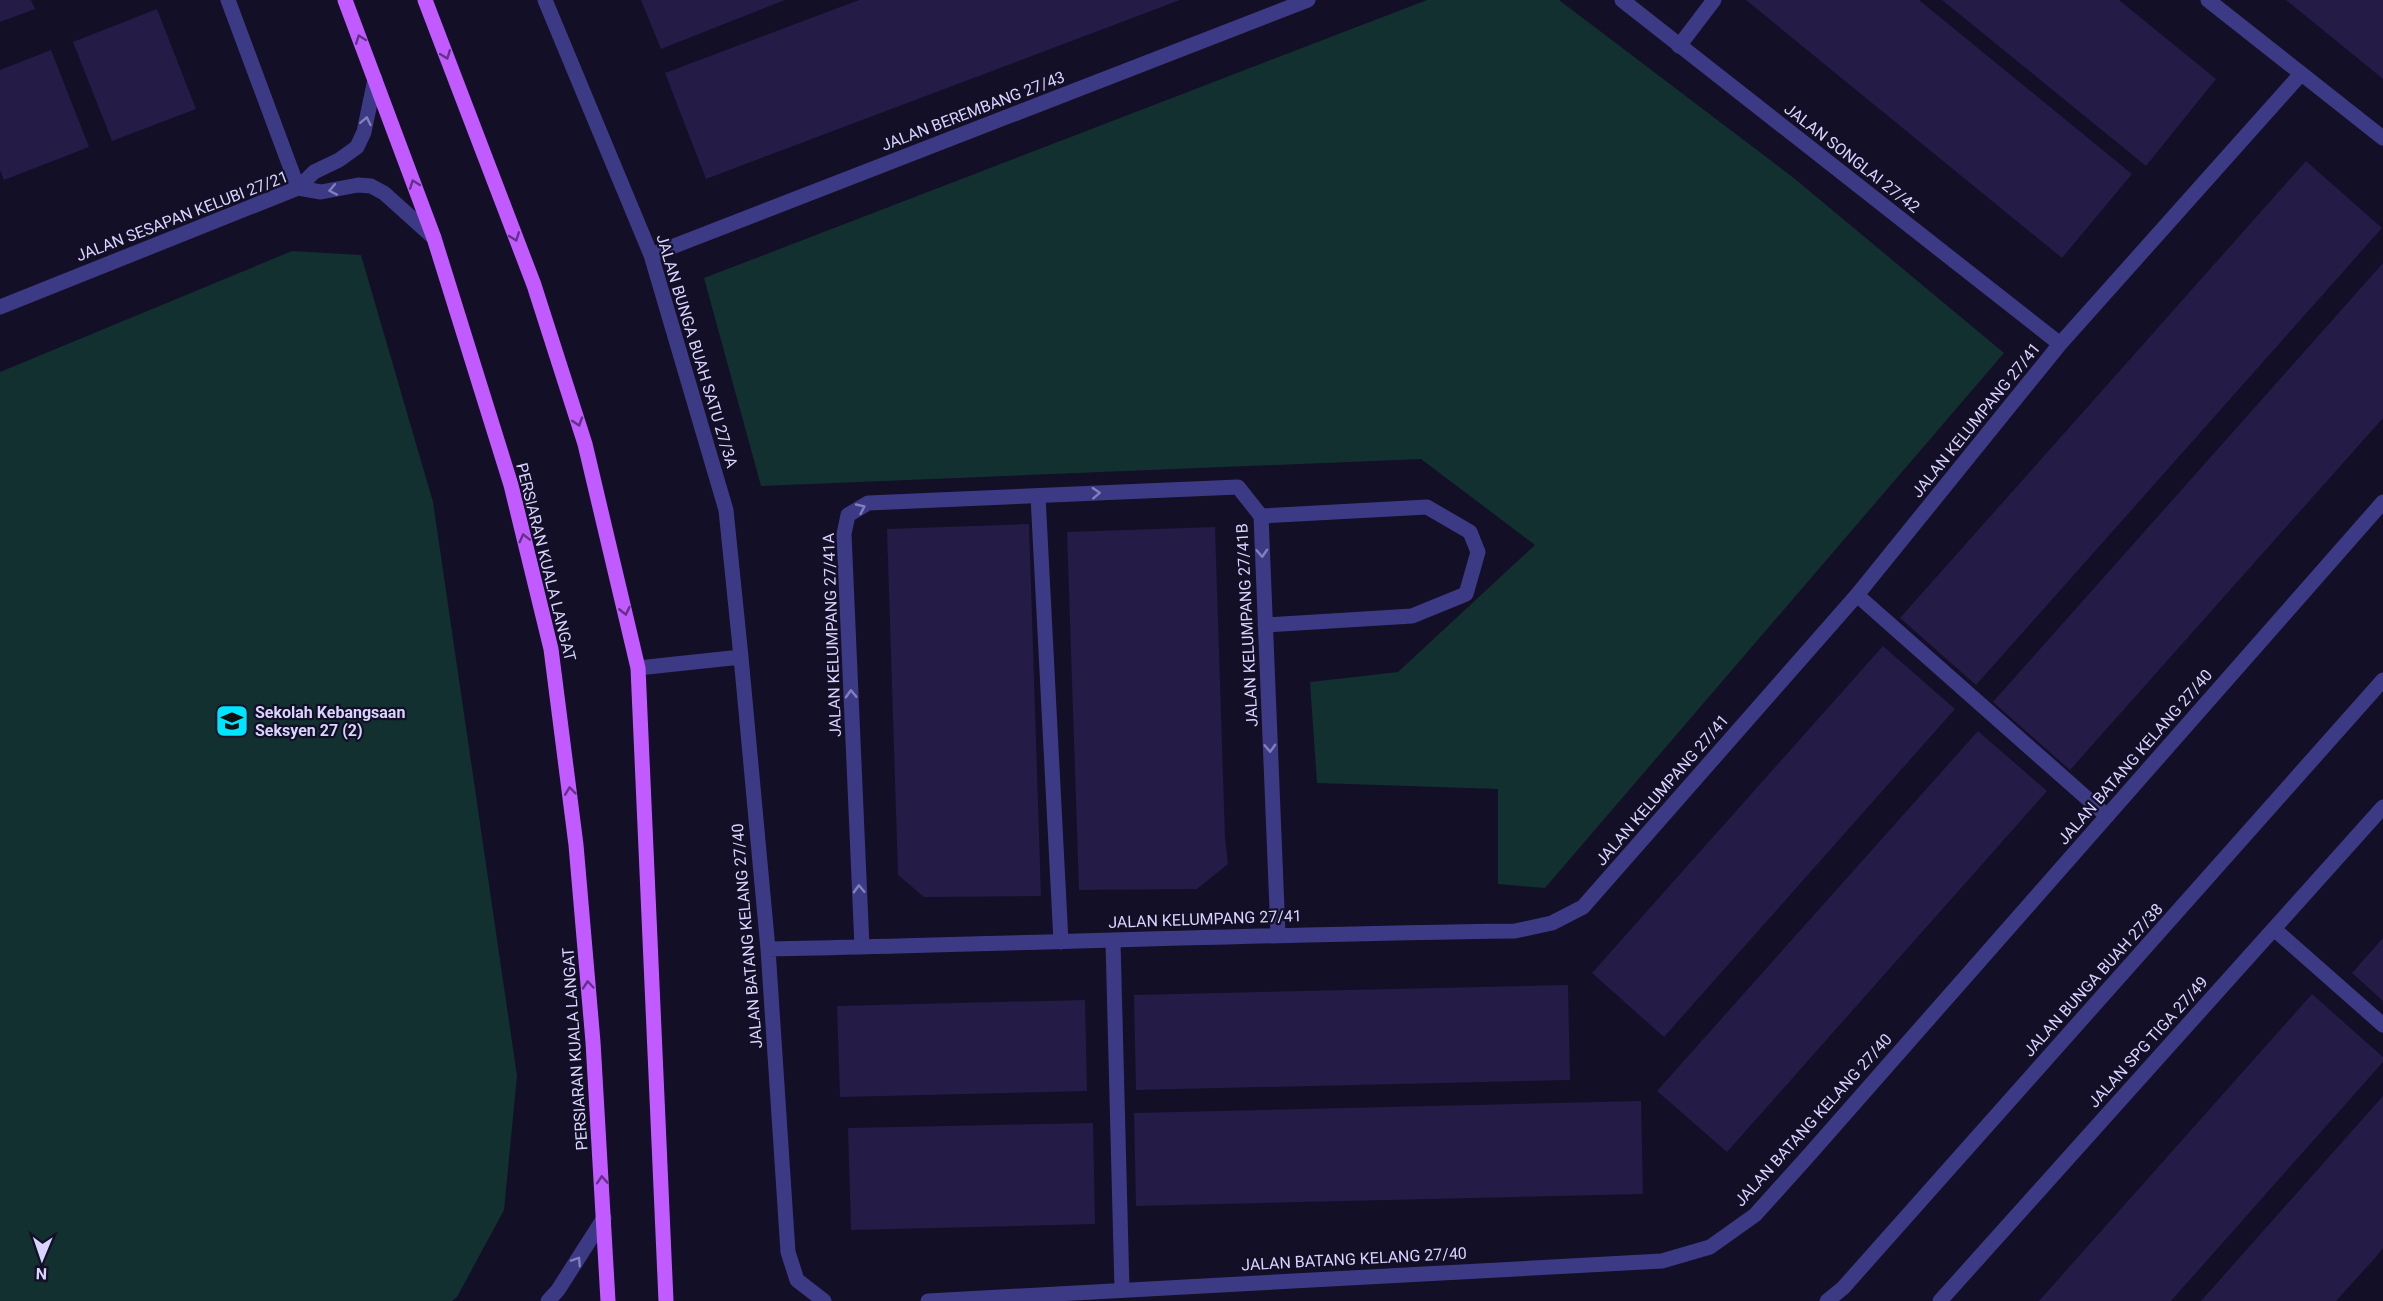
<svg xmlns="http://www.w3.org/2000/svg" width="2383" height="1301" font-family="Roboto,sans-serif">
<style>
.green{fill:#12302f}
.building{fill:#241b47}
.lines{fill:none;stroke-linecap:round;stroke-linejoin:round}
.lane{stroke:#3d3a85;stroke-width:15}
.street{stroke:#3d3a85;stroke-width:15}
.primary{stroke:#c25bff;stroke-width:15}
.oneway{stroke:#623188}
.oneway2{stroke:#837fbc}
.labels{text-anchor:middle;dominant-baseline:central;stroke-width:4.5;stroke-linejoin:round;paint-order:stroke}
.street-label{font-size:16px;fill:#d9d4ff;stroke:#130f26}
.poi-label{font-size:16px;font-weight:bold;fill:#d9d4ff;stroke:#130f26;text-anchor:start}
</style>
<rect width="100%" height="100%" fill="#130f26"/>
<path class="green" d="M 1427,0 L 1559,0 L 1795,179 L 2004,353 L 1545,888 L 1498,884 L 1498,789 L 1317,783 L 1310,682 L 1398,672 L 1535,545 L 1421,459 L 761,486 L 704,278 Z
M 292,251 L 361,255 L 433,502 L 517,1076 L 504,1210 L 457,1297 L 452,1301 L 0,1301 L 0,372 Z"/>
<path class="building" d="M 0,0 L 31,0 L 35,9 L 0,22 Z
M 641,0 L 785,0 L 661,49 Z
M 859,0 L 1180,0 L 706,179 L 665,73 Z
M 1746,0 L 1919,0 L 2132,174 L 2062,258 Z
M 1942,0 L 2119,0 L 2216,79 L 2146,166 Z
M 2286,0 L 2383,0 L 2383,79 L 2361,61 Z
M 157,9 L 196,109 L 112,141 L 73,42 Z
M 51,50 L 89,147 L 4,180 L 0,170 L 0,70 Z
M 2306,161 L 2382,228 L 1976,685 L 1900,618 Z
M 2383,263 L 2383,418 L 2070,770 L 1993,702 Z
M 1029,524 L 1041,896 L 924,897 L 898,875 L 887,529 Z
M 1215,527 L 1225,838 L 1228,864 L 1197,889 L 1079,890 L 1067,532 Z
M 1883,646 L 1955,709 L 1664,1037 L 1592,973 Z
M 1978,731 L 2047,791 L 1727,1152 L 1657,1091 Z
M 2383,938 L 2383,1001 L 2352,973 Z
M 1568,985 L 1570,1080 L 1136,1090 L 1134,995 Z
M 2312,994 L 2383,1057 L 2383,1062 L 2359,1089 L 2171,1301 L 2039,1301 Z
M 1085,1000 L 1087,1091 L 840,1097 L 837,1006 Z
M 2383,1096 L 2383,1248 L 2375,1258 L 2336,1301 L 2201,1301 Z
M 1641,1101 L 1643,1194 L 1136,1206 L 1134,1113 Z
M 1093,1123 L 1095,1224 L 851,1230 L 848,1128 Z"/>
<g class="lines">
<path class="lane" d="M 1679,46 L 1714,0
M 1038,496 L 1061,942
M 1261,516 L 1427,507 L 1470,532 L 1478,552 L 1466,594 L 1412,616 L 1265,625
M 1857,595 L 2107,816
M 2274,929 L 2383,1025
M 1113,941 L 1122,1290"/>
<path class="street" d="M 228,0 L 298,188
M 545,0 L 651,255 L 726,510 L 741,657
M 1622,0 L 2060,344
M 2208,0 L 2383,138
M 298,188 L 314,172 L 339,160 L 357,147 L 364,132 L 375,79
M 651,255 L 1308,0
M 0,307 L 298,188 L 321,192 L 358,185 L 371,186 L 384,193 L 434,238
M 638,668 L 741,657 L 768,949 L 788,1252 L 797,1280 L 824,1301
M 862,947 L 844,534 L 848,515 L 868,503 L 1238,487 L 1261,516 L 1278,934
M 768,949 C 1017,944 1265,934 1515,931 L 1552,923 L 1583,907 L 1857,595 L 2060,344 L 2301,74
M 548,1301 L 558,1290 L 604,1218
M 928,1301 L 1662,1261 L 1710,1247 L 1755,1215 L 1809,1155 L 2383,502
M 1827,1301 L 1843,1288 L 2383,680
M 1940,1301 L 2383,807"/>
<path class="primary" d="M 345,0 L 434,238 L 511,485 L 551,649 L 576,845 L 593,1042 L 608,1301
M 425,0 L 534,285 L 585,444 L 638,668 L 666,1301"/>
</g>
<defs><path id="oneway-chevron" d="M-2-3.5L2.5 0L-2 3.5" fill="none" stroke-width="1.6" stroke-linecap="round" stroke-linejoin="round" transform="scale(1.5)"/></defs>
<g class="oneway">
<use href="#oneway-chevron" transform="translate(360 39) rotate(-111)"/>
<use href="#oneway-chevron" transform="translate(446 55) rotate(69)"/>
<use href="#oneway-chevron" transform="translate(414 184) rotate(-110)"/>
<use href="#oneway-chevron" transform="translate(515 237) rotate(69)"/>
<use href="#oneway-chevron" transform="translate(578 422) rotate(72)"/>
<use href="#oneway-chevron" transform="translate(524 538) rotate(-104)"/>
<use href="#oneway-chevron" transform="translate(625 611) rotate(77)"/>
<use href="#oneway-chevron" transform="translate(570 791) rotate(-97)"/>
<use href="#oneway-chevron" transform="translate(588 985) rotate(-95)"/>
<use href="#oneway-chevron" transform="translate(602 1180) rotate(-94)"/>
</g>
<g class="oneway2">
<use href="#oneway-chevron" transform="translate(366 121) rotate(-78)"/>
<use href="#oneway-chevron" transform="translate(333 190) rotate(169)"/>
<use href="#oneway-chevron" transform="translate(1096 493) rotate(-3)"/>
<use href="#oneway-chevron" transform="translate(861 508) rotate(-25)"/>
<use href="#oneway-chevron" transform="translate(1262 553) rotate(87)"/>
<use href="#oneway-chevron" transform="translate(851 694) rotate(-92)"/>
<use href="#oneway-chevron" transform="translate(1270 748) rotate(88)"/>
<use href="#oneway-chevron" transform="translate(859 889) rotate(-92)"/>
<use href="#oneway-chevron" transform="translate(577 1261) rotate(-57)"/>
</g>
<defs>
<symbol id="school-square" viewBox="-11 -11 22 22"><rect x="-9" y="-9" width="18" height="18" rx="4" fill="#00e5ff" stroke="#130f26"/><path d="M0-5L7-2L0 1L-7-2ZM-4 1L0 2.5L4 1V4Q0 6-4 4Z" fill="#111"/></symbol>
</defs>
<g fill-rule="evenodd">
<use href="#school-square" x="213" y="702" width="38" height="38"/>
</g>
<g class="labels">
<g class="street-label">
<text transform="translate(973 111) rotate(-21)">JALAN BEREMBANG 27/43</text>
<text transform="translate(1852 158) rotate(38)">JALAN SONGLAI 27/42</text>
<text transform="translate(182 216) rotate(-21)">JALAN SESAPAN KELUBI 27/21</text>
<text transform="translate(697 351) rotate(73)">JALAN BUNGA BUAH SATU 27/3A</text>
<text transform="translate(1976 420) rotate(-51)">JALAN KELUMPANG 27/41</text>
<text transform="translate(546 562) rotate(76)">PERSIARAN KUALA LANGAT</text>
<text transform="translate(1247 625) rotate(-93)">JALAN KELUMPANG 27/41B</text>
<text transform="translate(832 635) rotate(-92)">JALAN KELUMPANG 27/41A</text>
<text transform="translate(2135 757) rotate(-49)">JALAN BATANG KELANG 27/40</text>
<text transform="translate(1662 790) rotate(-49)">JALAN KELUMPANG 27/41</text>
<text transform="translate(1205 919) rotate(-2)">JALAN KELUMPANG 27/41</text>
<text transform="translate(747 936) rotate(-95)">JALAN BATANG KELANG 27/40</text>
<text transform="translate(2093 980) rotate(-48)">JALAN BUNGA BUAH 27/38</text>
<text transform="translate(2148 1042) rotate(-48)">JALAN SPG TIGA 27/49</text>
<text transform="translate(575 1049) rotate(-94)">PERSIARAN KUALA LANGAT</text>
<text transform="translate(1813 1120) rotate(-48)">JALAN BATANG KELANG 27/40</text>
<text transform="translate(1354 1259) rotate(-3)">JALAN BATANG KELANG 27/40</text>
</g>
<g class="poi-label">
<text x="255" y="712">Sekolah Kebangsaan<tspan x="255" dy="18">Seksyen 27 (2)</tspan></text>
</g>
</g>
<g transform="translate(42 1259) rotate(182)" stroke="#130f26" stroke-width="4.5" paint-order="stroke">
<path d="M0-4.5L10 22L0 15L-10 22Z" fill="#d9d4ff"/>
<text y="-9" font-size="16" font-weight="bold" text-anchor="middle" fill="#d9d4ff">N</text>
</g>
</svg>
